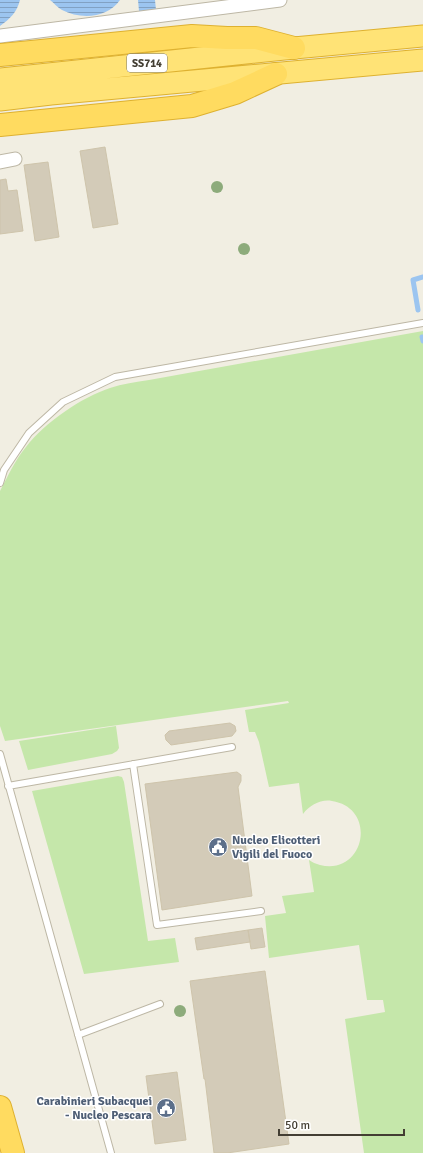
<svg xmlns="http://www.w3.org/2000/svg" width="423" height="1153" font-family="Signika,sans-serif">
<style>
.green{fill:#c5e7aa}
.water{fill:url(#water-rules)}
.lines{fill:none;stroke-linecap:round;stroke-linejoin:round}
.stream{stroke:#9cc5f0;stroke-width:5}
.building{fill:#d3cbb8;stroke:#cec4ab}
.service-casing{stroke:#bdb7a5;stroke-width:8}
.minor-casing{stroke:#bdb7a5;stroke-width:15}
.trunk-casing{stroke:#deb130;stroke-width:23}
.motorway-casing{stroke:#deb130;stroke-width:24}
.service{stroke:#fff;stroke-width:6}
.minor{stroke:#fff;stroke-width:13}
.trunk{stroke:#ffe376;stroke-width:21}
.motorway{stroke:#ffdb60;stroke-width:22}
.tree{fill:#8dab7b}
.labels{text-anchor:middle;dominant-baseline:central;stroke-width:3;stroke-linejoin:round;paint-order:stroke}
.shield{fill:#fff;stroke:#7b7870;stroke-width:1}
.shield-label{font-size:11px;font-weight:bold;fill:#433e33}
.service-label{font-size:12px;font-weight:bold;fill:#4e5e75;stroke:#fff;text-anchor:start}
</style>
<defs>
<pattern id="water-rules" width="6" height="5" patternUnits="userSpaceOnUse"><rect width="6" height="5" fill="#9cc5f0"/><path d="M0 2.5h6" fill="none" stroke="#81a1c3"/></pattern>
</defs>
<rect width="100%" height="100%" fill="#f1eee2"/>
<path class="green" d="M 423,331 L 423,1153 L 364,1153 L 345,1019 L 385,1012 L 383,1000 L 367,1000 L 359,945 L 269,958 L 265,916 L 286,913 L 282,896 L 314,892 L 309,860 C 312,862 316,864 320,865 C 365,876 378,808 332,801 C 321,799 310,805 303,814 L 299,783 L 269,787 L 259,742 L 255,732 L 249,732 L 245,710 L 289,703 L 288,701 L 5,741 L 0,726 L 0,491 C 8,476 15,460 26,447 C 44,423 82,397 110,388 C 122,384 136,382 149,380 Z
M 116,726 L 119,748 L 117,751 L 112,754 L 28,770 L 19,741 Z
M 118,776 L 122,777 L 124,782 L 148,941 L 175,938 L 179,962 L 84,974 L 32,791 Z"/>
<path class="water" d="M 0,0 L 20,0 C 17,12 10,19 0,26 Z
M 50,0 L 120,0 C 108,18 81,20 62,10 C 58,8 54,3 50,0 Z
M 138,0 L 155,0 L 156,10 L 139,11 Z"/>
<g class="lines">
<path class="stream" d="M 418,310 L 413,280 L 423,277
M 422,337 L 423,341"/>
</g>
<path class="building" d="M 105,147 L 118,224 L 93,228 L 80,151 Z
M 48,162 L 59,237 L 35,241 L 24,165 Z
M 6,179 L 8,191 L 17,190 L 23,231 L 0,234 L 0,180 Z
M 230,723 L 235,726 L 236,731 L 232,736 L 171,745 L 166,740 L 165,735 L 169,731 Z
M 237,772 L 241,775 L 241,781 L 238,787 L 252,896 L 162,910 L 145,784 Z
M 262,928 L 265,947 L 251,949 L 248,930 Z
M 248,930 L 250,942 L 197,950 L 195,938 Z
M 265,971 L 289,1144 L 227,1153 L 214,1153 L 205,1079 L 204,1079 L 190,981 Z
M 177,1072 L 186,1140 L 155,1144 L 146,1076 Z"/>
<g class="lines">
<defs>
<path id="service" d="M 0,483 L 4,470 L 29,433 L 63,402 L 115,377 L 423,323
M 0,754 L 111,1153
M 133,764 L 157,925 L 261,911
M 8,786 L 232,747
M 78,1035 L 160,1004"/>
<path id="minor" d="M 0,36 L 280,0
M 0,162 L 15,159"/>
<path id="trunk" d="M 0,79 L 294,48 L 423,36
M 0,100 L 51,94 L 423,60"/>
<path id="motorway" d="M 0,55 L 192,36 L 227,38 L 256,38 L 294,48
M 0,125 L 192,106 L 235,93 L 276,74
M 0,1107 L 13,1153"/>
</defs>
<use href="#service" class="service-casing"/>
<use href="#minor" class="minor-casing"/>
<use href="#trunk" class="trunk-casing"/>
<use href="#motorway" class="motorway-casing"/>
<use href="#service" class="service"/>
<use href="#minor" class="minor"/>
<use href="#trunk" class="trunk"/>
<use href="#motorway" class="motorway"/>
</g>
<g class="tree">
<circle cx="217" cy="187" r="6"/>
<circle cx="244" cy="249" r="6"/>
<circle cx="180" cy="1011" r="6"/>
</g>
<defs>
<symbol id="civic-disc" viewBox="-11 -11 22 22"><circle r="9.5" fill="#5c6f8a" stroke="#fff"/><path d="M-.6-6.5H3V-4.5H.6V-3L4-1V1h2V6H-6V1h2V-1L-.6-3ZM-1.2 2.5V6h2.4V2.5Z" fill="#fff"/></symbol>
</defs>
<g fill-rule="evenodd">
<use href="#civic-disc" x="207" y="836" width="22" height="22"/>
<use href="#civic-disc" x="155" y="1097" width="22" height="22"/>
</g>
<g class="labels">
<rect class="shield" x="127" y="54" width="40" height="18" rx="3"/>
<g class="shield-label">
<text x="147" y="63">SS714</text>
</g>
<g class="service-label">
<text x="232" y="840">Nucleo Elicotteri<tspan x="232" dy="14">Vigili del Fuoco</tspan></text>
<text x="152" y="1101" text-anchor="end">Carabinieri Subacquei<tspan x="152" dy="14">- Nucleo Pescara</tspan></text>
</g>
</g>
<path d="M279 1129v6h125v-6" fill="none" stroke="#433e33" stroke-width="2"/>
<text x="285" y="1129" font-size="12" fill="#433e33" stroke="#ffffff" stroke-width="3" paint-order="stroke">50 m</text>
</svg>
